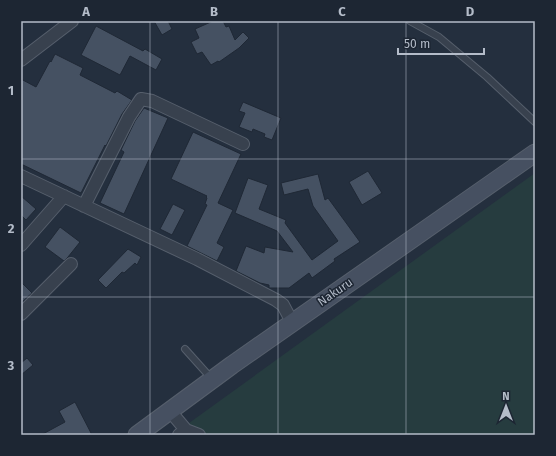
<svg xmlns="http://www.w3.org/2000/svg" width="556" height="456" font-family="'Fira Sans',sans-serif">
<style>
.green{fill:#263c3f}
.building{fill:#455162;stroke:#1f2835}
.lines{fill:none;stroke-linecap:round;stroke-linejoin:round}
.service-casing{stroke:#565f6c;stroke-width:8}
.minor-casing{stroke:#565f6c;stroke-width:14}
.secondary-casing{stroke:#565f6c;stroke-width:19}
.service{stroke:#38414e;stroke-width:6}
.minor{stroke:#38414e;stroke-width:12}
.secondary{stroke:#465061;stroke-width:17}
.grid{fill:none;stroke:#b4bcc9;stroke-width:1;stroke-opacity:0.55}
.labels{text-anchor:middle;dominant-baseline:central;stroke-width:3;stroke-linejoin:round;paint-order:stroke}
.street-label{font-size:12px;fill:#b4bcc9;stroke:#1d2633}
.neatline{fill:none;stroke:#b4bcc9;stroke-width:1.5}
.grid-label{font-size:13px;text-anchor:middle;font-weight:bold;fill:#b4bcc9}
</style>
<rect width="100%" height="100%" fill="#242f3e"/>
<path class="green" d="M 535,173 L 535,435 L 173,435 L 178,431 Z"/>
<path class="building" d="M 154,21 L 168,21 L 172,29 L 162,35 Z
M 213,21 L 223,21 L 226,27 L 229,26 L 235,40 L 243,32 L 249,38 L 239,48 L 219,62 L 218,61 L 211,65 L 202,52 L 197,54 L 191,42 L 199,38 L 195,29 Z
M 96,26 L 143,51 L 145,49 L 162,59 L 156,70 L 130,56 L 120,75 L 81,55 Z
M 55,54 L 83,68 L 80,75 L 115,93 L 117,91 L 132,100 L 122,114 L 106,146 L 105,145 L 81,193 L 21,164 L 21,79 L 36,87 L 50,61 L 51,62 Z
M 243,102 L 281,118 L 272,140 L 264,137 L 265,134 L 253,129 L 252,132 L 239,127 L 245,113 L 239,111 Z
M 144,108 L 168,118 L 124,214 L 100,203 L 124,152 L 121,150 L 135,121 Z
M 193,132 L 241,154 L 218,203 L 233,210 L 217,243 L 224,247 L 217,261 L 187,246 L 207,205 L 205,204 L 207,198 L 206,197 L 207,196 L 171,179 Z
M 368,171 L 382,193 L 362,205 L 349,182 Z
M 318,174 L 325,200 L 328,198 L 360,242 L 334,259 L 335,261 L 312,278 L 309,273 L 289,288 L 269,288 L 269,285 L 260,283 L 236,271 L 246,246 L 264,253 L 265,247 L 293,252 L 277,231 L 235,213 L 248,178 L 268,185 L 259,209 L 286,220 L 285,223 L 312,260 L 338,241 L 313,206 L 308,189 L 284,195 L 281,183 Z
M 21,196 L 36,209 L 26,220 L 21,215 Z
M 173,204 L 185,210 L 172,235 L 160,229 Z
M 60,227 L 80,242 L 68,257 L 64,261 L 45,247 Z
M 128,249 L 141,257 L 137,265 L 135,263 L 124,273 L 122,272 L 106,288 L 98,280 Z
M 21,282 L 32,293 L 21,303 Z
M 27,358 L 33,365 L 21,375 L 21,363 Z
M 75,402 L 92,435 L 41,435 L 65,422 L 59,411 Z"/>
<g class="lines">
<defs>
<path id="service" d="M 410,21 L 439,37 L 487,77 L 535,122
M 185,349 L 211,378"/>
<path id="minor" d="M 21,60 L 72,21
M 21,176 L 197,259 L 276,300 L 283,305 L 292,322
M 84,206 L 129,117 L 141,99 L 152,101 L 243,144
M 21,245 L 64,196
M 21,314 L 71,264
M 170,411 L 186,430 L 179,435
M 186,430 L 199,435"/>
<path id="secondary" d="M 137,435 L 232,365 L 535,153"/>
</defs>
<use href="#service" class="service-casing"/>
<use href="#minor" class="minor-casing"/>
<use href="#secondary" class="secondary-casing"/>
<use href="#service" class="service"/>
<use href="#minor" class="minor"/>
<use href="#secondary" class="secondary"/>
</g>
<path class="grid" d="M 150,21 L 150,435M 278,21 L 278,435M 406,21 L 406,435M 21,159 L 535,159M 21,297 L 535,297"/>
<g class="labels">
<g class="street-label">
<text transform="translate(335 292) rotate(-35)">Nakuru</text>
</g>
</g>
<rect width="556" height="456" fill="none" stroke="#1d2633" stroke-width="44"/>
<g transform="translate(506 406)" stroke="#1d2633" stroke-width="3" paint-order="stroke">
<path d="M0-3L7 15L0 10L-7 15Z" fill="#b4bcc9"/>
<text y="-6" font-size="11" font-weight="bold" text-anchor="middle" fill="#b4bcc9">N</text>
</g>
<path d="M398 48v6h86v-6" fill="none" stroke="#b4bcc9" stroke-width="2"/>
<text x="404" y="48" font-size="12" fill="#b4bcc9" stroke="#1d2633" stroke-width="3" paint-order="stroke">50 m</text>
<rect x="22" y="22" width="512" height="412" class="neatline"/>
<g class="grid-label">
<text x="86" y="16">A</text>
<text x="214" y="16">B</text>
<text x="342" y="16">C</text>
<text x="470" y="16">D</text>
<text x="11" y="95">1</text>
<text x="11" y="233">2</text>
<text x="11" y="370">3</text>
</g>
</svg>
